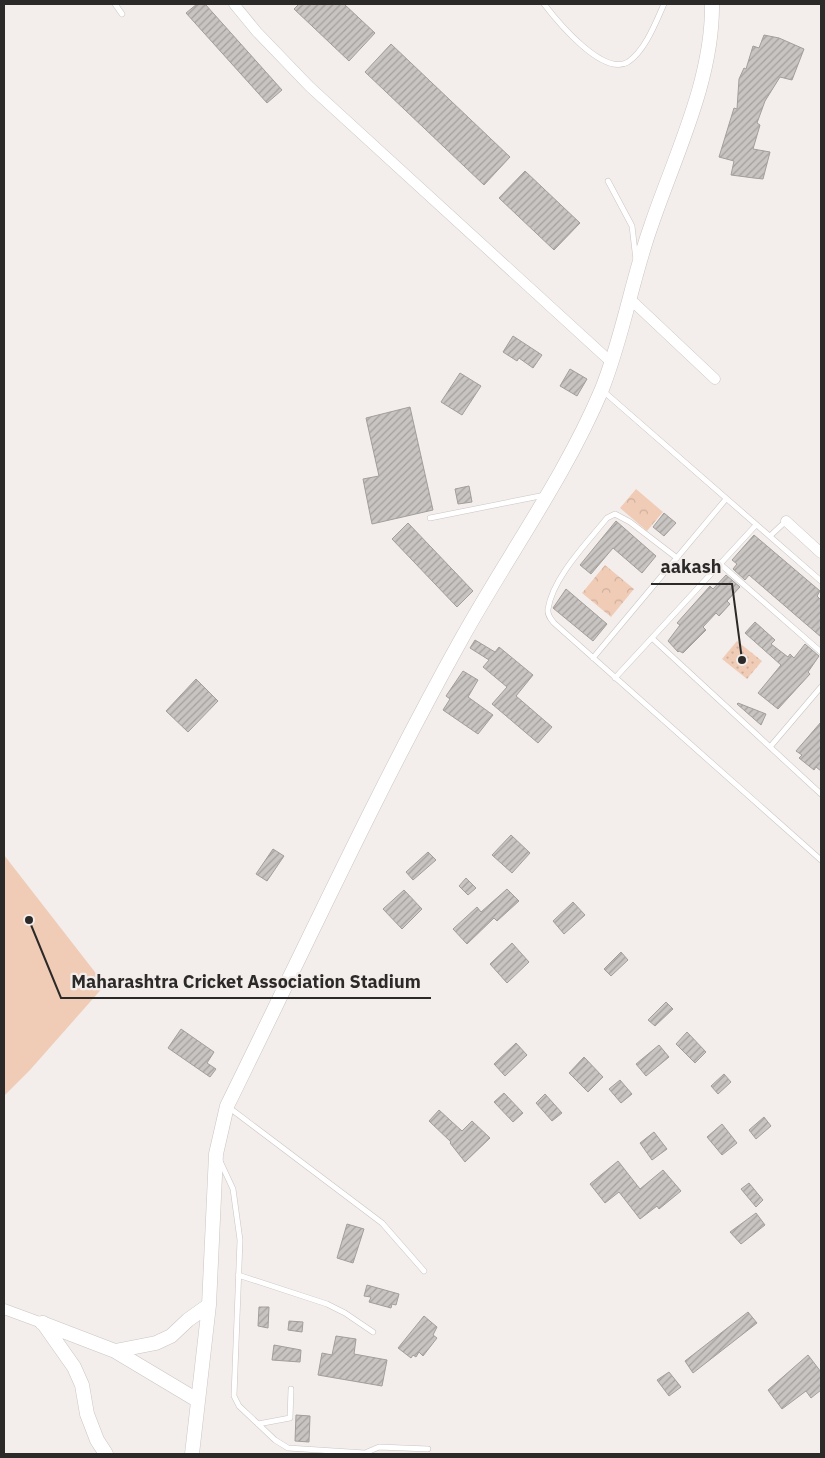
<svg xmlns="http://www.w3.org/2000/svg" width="825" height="1458" font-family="'IBM Plex Sans',sans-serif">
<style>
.grass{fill:#f0ccb7}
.park{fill:url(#park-crowns)}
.garden{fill:url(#garden-dots)}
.building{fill:url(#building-hatch);stroke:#a29e9b}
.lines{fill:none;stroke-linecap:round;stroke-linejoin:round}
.lane-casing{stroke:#cac5c3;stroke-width:6}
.street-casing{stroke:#cac5c3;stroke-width:11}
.secondary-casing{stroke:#cac5c3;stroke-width:15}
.lane{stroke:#fff;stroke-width:5}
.street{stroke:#fff;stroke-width:10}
.secondary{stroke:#fff;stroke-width:14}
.leader{fill:none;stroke:#2c2a29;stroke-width:2}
.callout-dot{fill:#2c2a29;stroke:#f3eeeb;stroke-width:2}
.callout-label{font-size:18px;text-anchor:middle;font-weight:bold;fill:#2c2a29;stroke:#f3eeeb;stroke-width:4.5;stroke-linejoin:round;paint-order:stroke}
</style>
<defs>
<pattern id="park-crowns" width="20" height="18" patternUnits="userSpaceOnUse" patternTransform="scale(1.25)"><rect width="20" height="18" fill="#f0ccb7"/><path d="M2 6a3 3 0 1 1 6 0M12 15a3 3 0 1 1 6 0" fill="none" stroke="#ceaf9d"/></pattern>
<pattern id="garden-dots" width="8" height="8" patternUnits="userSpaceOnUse" patternTransform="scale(1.25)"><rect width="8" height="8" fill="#f0ccb7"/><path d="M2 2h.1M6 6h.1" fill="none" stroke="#ceaf9d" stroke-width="1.8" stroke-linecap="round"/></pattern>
<pattern id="building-hatch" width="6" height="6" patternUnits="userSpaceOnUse" patternTransform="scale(1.25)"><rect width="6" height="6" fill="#c8c4c1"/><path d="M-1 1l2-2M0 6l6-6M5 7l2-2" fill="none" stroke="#a39f9d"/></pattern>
</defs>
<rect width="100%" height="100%" fill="#f3eeeb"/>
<path class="grass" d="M 4,855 L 105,985 L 30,1070 L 4,1096 Z"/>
<path class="park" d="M 636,489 L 663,512 L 647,531 L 620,508 Z
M 605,565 L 634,589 L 611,617 L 582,593 Z"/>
<path class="garden" d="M 737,641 L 762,661 L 747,679 L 722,659 Z"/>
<path class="building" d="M 197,4 L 205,4 L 282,90 L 267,103 L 186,13 Z
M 299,4 L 344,4 L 375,33 L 349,61 L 294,9 Z
M 764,35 L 779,38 L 804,49 L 792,80 L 780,77 L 765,101 L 757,123 L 760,125 L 753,149 L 770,152 L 763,179 L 754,178 L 731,175 L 734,161 L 719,157 L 734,108 L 737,109 L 739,79 L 744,68 L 746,69 L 753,46 L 759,48 Z
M 391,44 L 510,157 L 484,185 L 365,72 Z
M 525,171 L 580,223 L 554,250 L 499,198 Z
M 513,336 L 542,355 L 533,368 L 519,358 L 517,361 L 503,352 Z
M 570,369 L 587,379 L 577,396 L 560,386 Z
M 460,373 L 481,386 L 462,415 L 441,402 Z
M 410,407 L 433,510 L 372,524 L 363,479 L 379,476 L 366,418 Z
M 469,486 L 472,502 L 458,504 L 455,489 Z
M 664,513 L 676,523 L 664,536 L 653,527 Z
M 616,521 L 656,556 L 642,573 L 613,548 L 591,574 L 580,565 Z
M 408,523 L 473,591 L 457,607 L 392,539 Z
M 754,535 L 820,591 L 817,596 L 821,600 L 821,637 L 749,575 L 745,580 L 733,569 L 737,564 L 732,560 Z
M 726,575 L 740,587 L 727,601 L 730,604 L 719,616 L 716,613 L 703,627 L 706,630 L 683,653 L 679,651 L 678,652 L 668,641 L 680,625 L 677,623 L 710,586 L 713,589 Z
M 566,589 L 607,624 L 593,641 L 553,608 Z
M 755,622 L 775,640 L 771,644 L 788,657 L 790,654 L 794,658 L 805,644 L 819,656 L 808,672 L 810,674 L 778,709 L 758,693 L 781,665 L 745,633 Z
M 475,640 L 495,652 L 499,647 L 533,675 L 516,696 L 552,727 L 538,743 L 492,704 L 507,687 L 483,667 L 489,660 L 470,648 Z
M 463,671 L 478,680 L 468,697 L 493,715 L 478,734 L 443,710 L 450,699 L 446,696 Z
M 196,679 L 218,701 L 188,732 L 166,711 Z
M 738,703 L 766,714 L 761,725 L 737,704 Z
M 821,722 L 821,771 L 816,767 L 814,770 L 799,758 L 802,755 L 796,751 Z
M 511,835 L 530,853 L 512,873 L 492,855 Z
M 273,849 L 284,856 L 267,881 L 256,874 Z
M 428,852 L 436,860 L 413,880 L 406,872 Z
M 466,878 L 476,888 L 468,895 L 459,886 Z
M 507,889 L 519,901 L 497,921 L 494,918 L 467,944 L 453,929 L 477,907 L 481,912 Z
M 404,890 L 422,909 L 402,929 L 383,909 Z
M 573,902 L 585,915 L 564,934 L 553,921 Z
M 512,943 L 529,962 L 507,983 L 490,964 Z
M 621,952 L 628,960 L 611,976 L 604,969 Z
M 666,1002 L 673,1009 L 655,1026 L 648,1020 Z
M 181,1029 L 214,1052 L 207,1063 L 216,1069 L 210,1077 L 168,1048 Z
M 687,1032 L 706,1052 L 695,1063 L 676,1044 Z
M 516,1043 L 527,1055 L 505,1076 L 494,1064 Z
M 659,1045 L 669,1057 L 646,1076 L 636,1064 Z
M 584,1057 L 603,1077 L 588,1092 L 569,1073 Z
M 724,1074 L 731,1082 L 718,1094 L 711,1086 Z
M 620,1080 L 632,1094 L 621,1103 L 609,1089 Z
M 504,1093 L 523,1113 L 513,1122 L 494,1102 Z
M 545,1094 L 562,1113 L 552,1121 L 536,1103 Z
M 439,1110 L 462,1131 L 472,1121 L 490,1138 L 465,1162 L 450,1143 L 451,1142 L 429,1121 Z
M 764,1117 L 771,1126 L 756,1139 L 749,1130 Z
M 722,1124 L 737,1143 L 722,1155 L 707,1137 Z
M 654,1132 L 667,1149 L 652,1160 L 640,1143 Z
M 618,1161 L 640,1189 L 663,1170 L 681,1191 L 659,1209 L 657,1206 L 640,1219 L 619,1192 L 605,1203 L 590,1184 Z
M 749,1183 L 763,1200 L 756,1207 L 741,1189 Z
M 756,1213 L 765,1225 L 741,1244 L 730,1232 Z
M 347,1224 L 364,1229 L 353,1263 L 337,1258 Z
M 367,1285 L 399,1294 L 396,1305 L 392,1304 L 391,1308 L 369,1302 L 371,1297 L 364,1296 Z
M 259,1307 L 269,1307 L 268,1328 L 258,1326 Z
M 748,1312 L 757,1323 L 693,1373 L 685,1361 Z
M 424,1316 L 437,1327 L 433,1335 L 437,1338 L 423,1356 L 419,1352 L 416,1357 L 413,1355 L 411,1358 L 398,1348 Z
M 289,1321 L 303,1322 L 302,1332 L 288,1330 Z
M 336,1336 L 356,1339 L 354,1354 L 387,1360 L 382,1386 L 318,1375 L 322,1353 L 332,1355 Z
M 274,1345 L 301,1350 L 300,1362 L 272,1360 Z
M 808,1355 L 821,1372 L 821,1390 L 811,1398 L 806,1391 L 782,1409 L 768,1390 Z
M 669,1372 L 681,1387 L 669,1396 L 657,1380 Z
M 296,1415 L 310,1416 L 309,1442 L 295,1441 Z"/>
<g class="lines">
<defs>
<path id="lane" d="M 115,4 L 122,14
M 544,4 C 557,21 603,77 628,62 C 645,51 656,22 664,4
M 608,181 L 632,226 L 636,260
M 602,390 L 821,581
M 430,518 L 545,495
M 770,536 L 786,521
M 677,558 L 630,522 L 615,514 L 607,518 C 587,543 553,577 548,609 C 547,615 551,619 554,623 L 821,860
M 719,563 L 821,652
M 653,639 L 821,794
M 593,658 L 726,499
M 615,678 L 756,525
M 770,747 L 821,687
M 227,1106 L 382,1223 L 424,1271
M 220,1161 L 233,1189 L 240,1240 L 234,1396 L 239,1406 L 275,1440 L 288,1448 L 365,1453 L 379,1447 L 428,1449
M 238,1275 L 327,1304 L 345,1313 L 373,1332
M 258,1424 L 290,1418 L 291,1389"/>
<path id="street" d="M 234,4 L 257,32 L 310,87 L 611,362
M 629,298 L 715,379
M 786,521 L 821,553
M 4,1309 L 42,1323"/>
<path id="secondary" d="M 42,1323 L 115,1351 L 197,1400
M 43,1323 L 74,1367 L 82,1385 L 87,1414 L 97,1440 L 106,1454
M 115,1351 L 156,1343 L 171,1336 L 188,1320 L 209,1305
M 192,1454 L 209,1305 L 216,1154 L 227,1106 C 304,950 377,790 462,638 C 508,555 565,477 602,389 C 623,336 632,279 651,226 C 675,155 713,80 712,4"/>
</defs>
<use href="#lane" class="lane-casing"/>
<use href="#street" class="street-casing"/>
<use href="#secondary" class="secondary-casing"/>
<use href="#lane" class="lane"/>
<use href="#street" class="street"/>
<use href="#secondary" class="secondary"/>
</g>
<path class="leader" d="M742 660L732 584H651M29 920L61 998H431"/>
<g class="callout-dot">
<circle cx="742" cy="660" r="5"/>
<circle cx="29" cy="920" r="5"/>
</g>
<g class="callout-label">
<text x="691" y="573">aakash</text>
<text x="246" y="988">Maharashtra Cricket Association Stadium</text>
</g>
<rect width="825" height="1458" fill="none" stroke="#2c2a29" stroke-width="10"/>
</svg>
